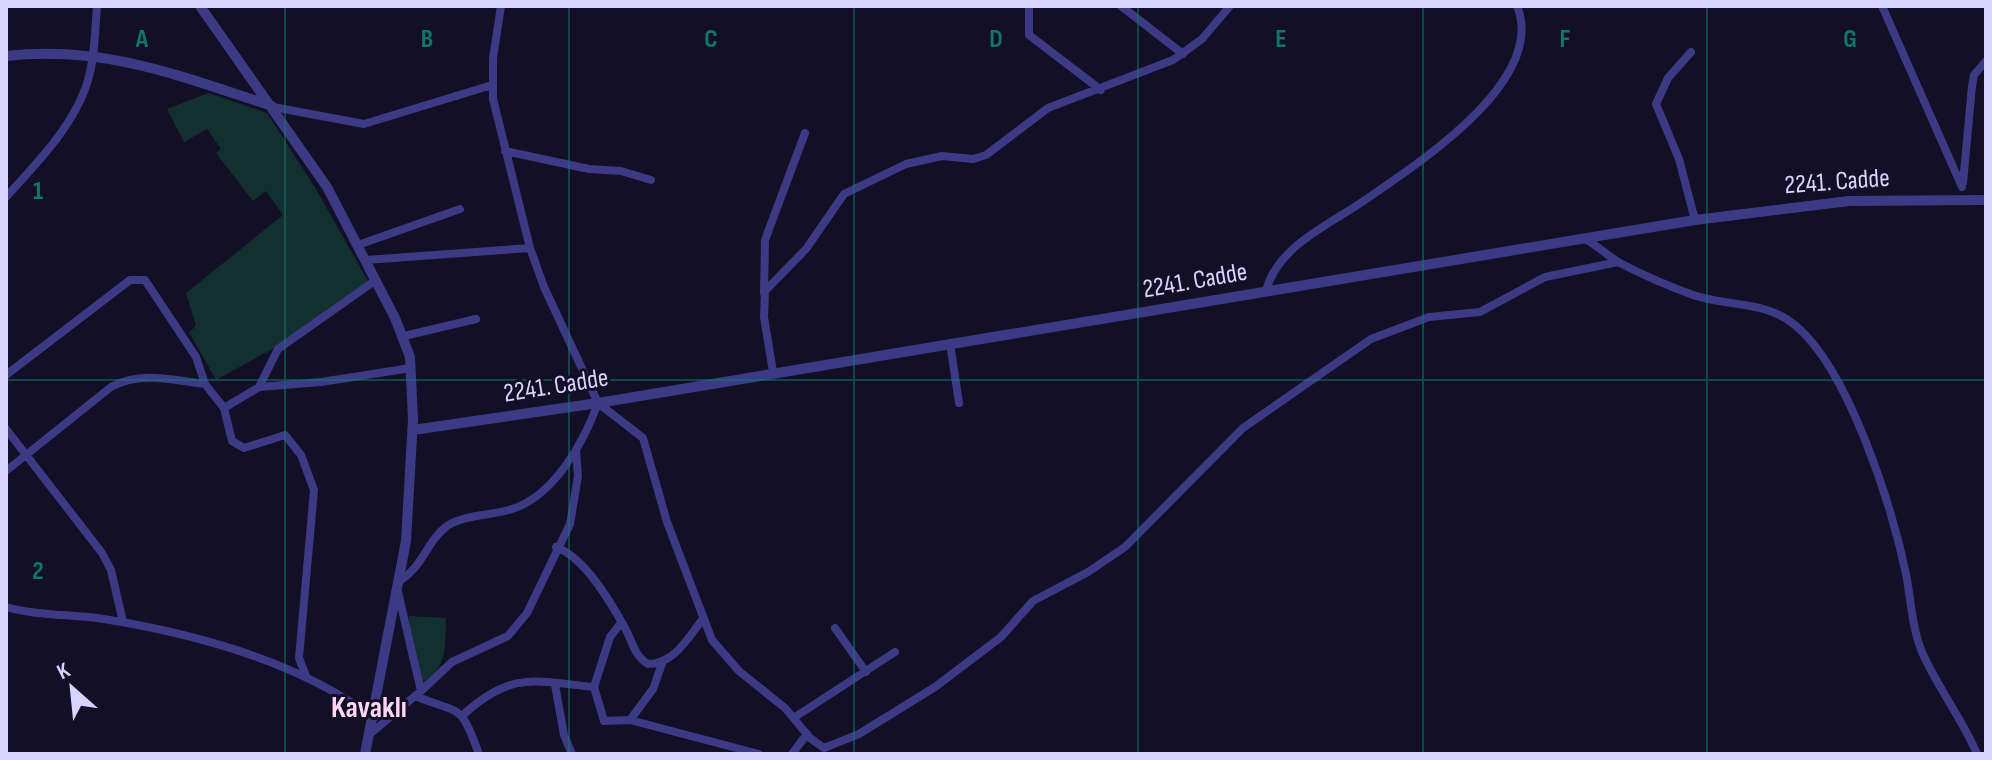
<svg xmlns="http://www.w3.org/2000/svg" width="1992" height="760" font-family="'Sofia Sans Condensed',sans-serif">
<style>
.green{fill:#12302f}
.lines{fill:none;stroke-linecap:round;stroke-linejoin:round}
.minor{stroke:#3d3a85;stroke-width:8}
.tertiary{stroke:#3d3a85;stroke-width:10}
.grid{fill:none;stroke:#0f766e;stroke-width:2;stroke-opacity:0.55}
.labels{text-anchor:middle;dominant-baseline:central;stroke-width:6;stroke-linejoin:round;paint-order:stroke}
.street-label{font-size:26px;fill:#d9d4ff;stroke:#130f26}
.quarter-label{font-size:30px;font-weight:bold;fill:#ffd6f0;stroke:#130f26}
.grid-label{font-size:26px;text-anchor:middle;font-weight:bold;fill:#0f766e;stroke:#130f26;stroke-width:6;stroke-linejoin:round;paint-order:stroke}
</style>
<rect width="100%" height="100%" fill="#130f26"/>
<path class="green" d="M 208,93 L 267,113 L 316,189 L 368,281 L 274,348 L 216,380 L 189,332 L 196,326 L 186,293 L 283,215 L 266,191 L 253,201 L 216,153 L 221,149 L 207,129 L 184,142 L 167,109 Z
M 409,616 L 446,618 C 445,646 448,668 422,683 L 410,639 Z"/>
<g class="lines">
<path class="minor" d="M 501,6 L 493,58 L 493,99 L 530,248 L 544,287 L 598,403 L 643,438 L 667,522 L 712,640 L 739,671 L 785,708 L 810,738 L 824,748 L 859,734 L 935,687 L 1001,637 L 1033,601 L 1088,572 L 1125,547 L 1243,428 L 1371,339 L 1429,317 L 1480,312 L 1545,277 L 1618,262
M 1029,6 L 1029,35 L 1101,90
M 1121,6 L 1183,54
M 1882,6 L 1962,187
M 1691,52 L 1668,78 L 1656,104 L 1679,159 L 1695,220
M 273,107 L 364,124 L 492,85
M 505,151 L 589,169 L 621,171 L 651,180
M 1963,183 L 1972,86 L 1974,75 L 1986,61
M 6,197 C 36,164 75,125 88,80 C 95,57 95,30 97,6
M 1585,239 C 1598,246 1608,256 1620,263 C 1643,275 1668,286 1693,295 C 1728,307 1766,300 1796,326 C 1849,370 1892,507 1906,574 C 1911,600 1912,628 1922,652 C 1937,687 1962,718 1977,754
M 358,245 L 460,209
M 366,260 L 530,248
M 1266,291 C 1277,247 1327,226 1362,202 C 1414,166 1548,82 1517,6
M 764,293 L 765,240 L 805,133
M 404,336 L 476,319
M 950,343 L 959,403
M 773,372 L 764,317 L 765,291 L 806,249 L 844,194 L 906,164 L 942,156 L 973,159 L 986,155 L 1048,108 L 1173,60 L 1202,39 L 1230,6
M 6,375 L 130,280 L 145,280 L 196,357 L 205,384 L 224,408 L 232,441 L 244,448 L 285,435 L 301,455 L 314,490 L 299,658 L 306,676
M 259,387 L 278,349 L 376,280
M 224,408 L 259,387 L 321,382 L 411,368
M 6,429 L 102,553 L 111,570 L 123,622
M 6,471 L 111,387 C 142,371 171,380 205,384
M 556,547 C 585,558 610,601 625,628 C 632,640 634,656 648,664 C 674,664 688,638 702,620
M 400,581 C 425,564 426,542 447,526 C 465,514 491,516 512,509 C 554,496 584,442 598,403
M 6,607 C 37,616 72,614 104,619 C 197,634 298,661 374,718
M 835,628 L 866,672
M 555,685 L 564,735 L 572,754
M 594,687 L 604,721 L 630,720 L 759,754
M 421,691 L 452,662 L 508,636 L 527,613 L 570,524 L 578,476 L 576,450
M 415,696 C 462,715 460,702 479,754
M 463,715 C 511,671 534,681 594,687 L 610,637 L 621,623
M 795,717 L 895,652
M 630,720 L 653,689 L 663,661
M 370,734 L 421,691 L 398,592
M 792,754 L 807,734"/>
<path class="tertiary" d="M 200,6 L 327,187 L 395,318 L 410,357 L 413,419 L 406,541 L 365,754
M 6,56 C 104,45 180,76 272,106
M 413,430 L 598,403 L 1695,220 L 1849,201 L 1986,200"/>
</g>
<path class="grid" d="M 285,6 L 285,754M 569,6 L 569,754M 854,6 L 854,754M 1138,6 L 1138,754M 1423,6 L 1423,754M 1707,6 L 1707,754M 6,380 L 1986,380"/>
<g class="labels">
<g class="street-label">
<text transform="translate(1837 182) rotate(-4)">2241. Cadde</text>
<text transform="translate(1195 281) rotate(-10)">2241. Cadde</text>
<text transform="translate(556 386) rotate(-9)">2241. Cadde</text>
</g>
<g class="quarter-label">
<text x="369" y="708">Kavaklı</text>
</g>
</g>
<g class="grid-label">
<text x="142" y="47">A</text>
<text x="427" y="47">B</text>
<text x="711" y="47">C</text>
<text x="996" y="47">D</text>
<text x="1281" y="47">E</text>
<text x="1565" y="47">F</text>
<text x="1850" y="47">G</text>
<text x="38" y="199">1</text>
<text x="38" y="579">2</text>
</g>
<rect width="1992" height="760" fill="none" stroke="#d9d4ff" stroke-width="16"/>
<g transform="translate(72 688) rotate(333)" stroke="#130f26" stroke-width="6" paint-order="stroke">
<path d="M0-6L14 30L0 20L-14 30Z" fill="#d9d4ff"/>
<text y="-12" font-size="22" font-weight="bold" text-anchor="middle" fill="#d9d4ff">K</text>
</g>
</svg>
